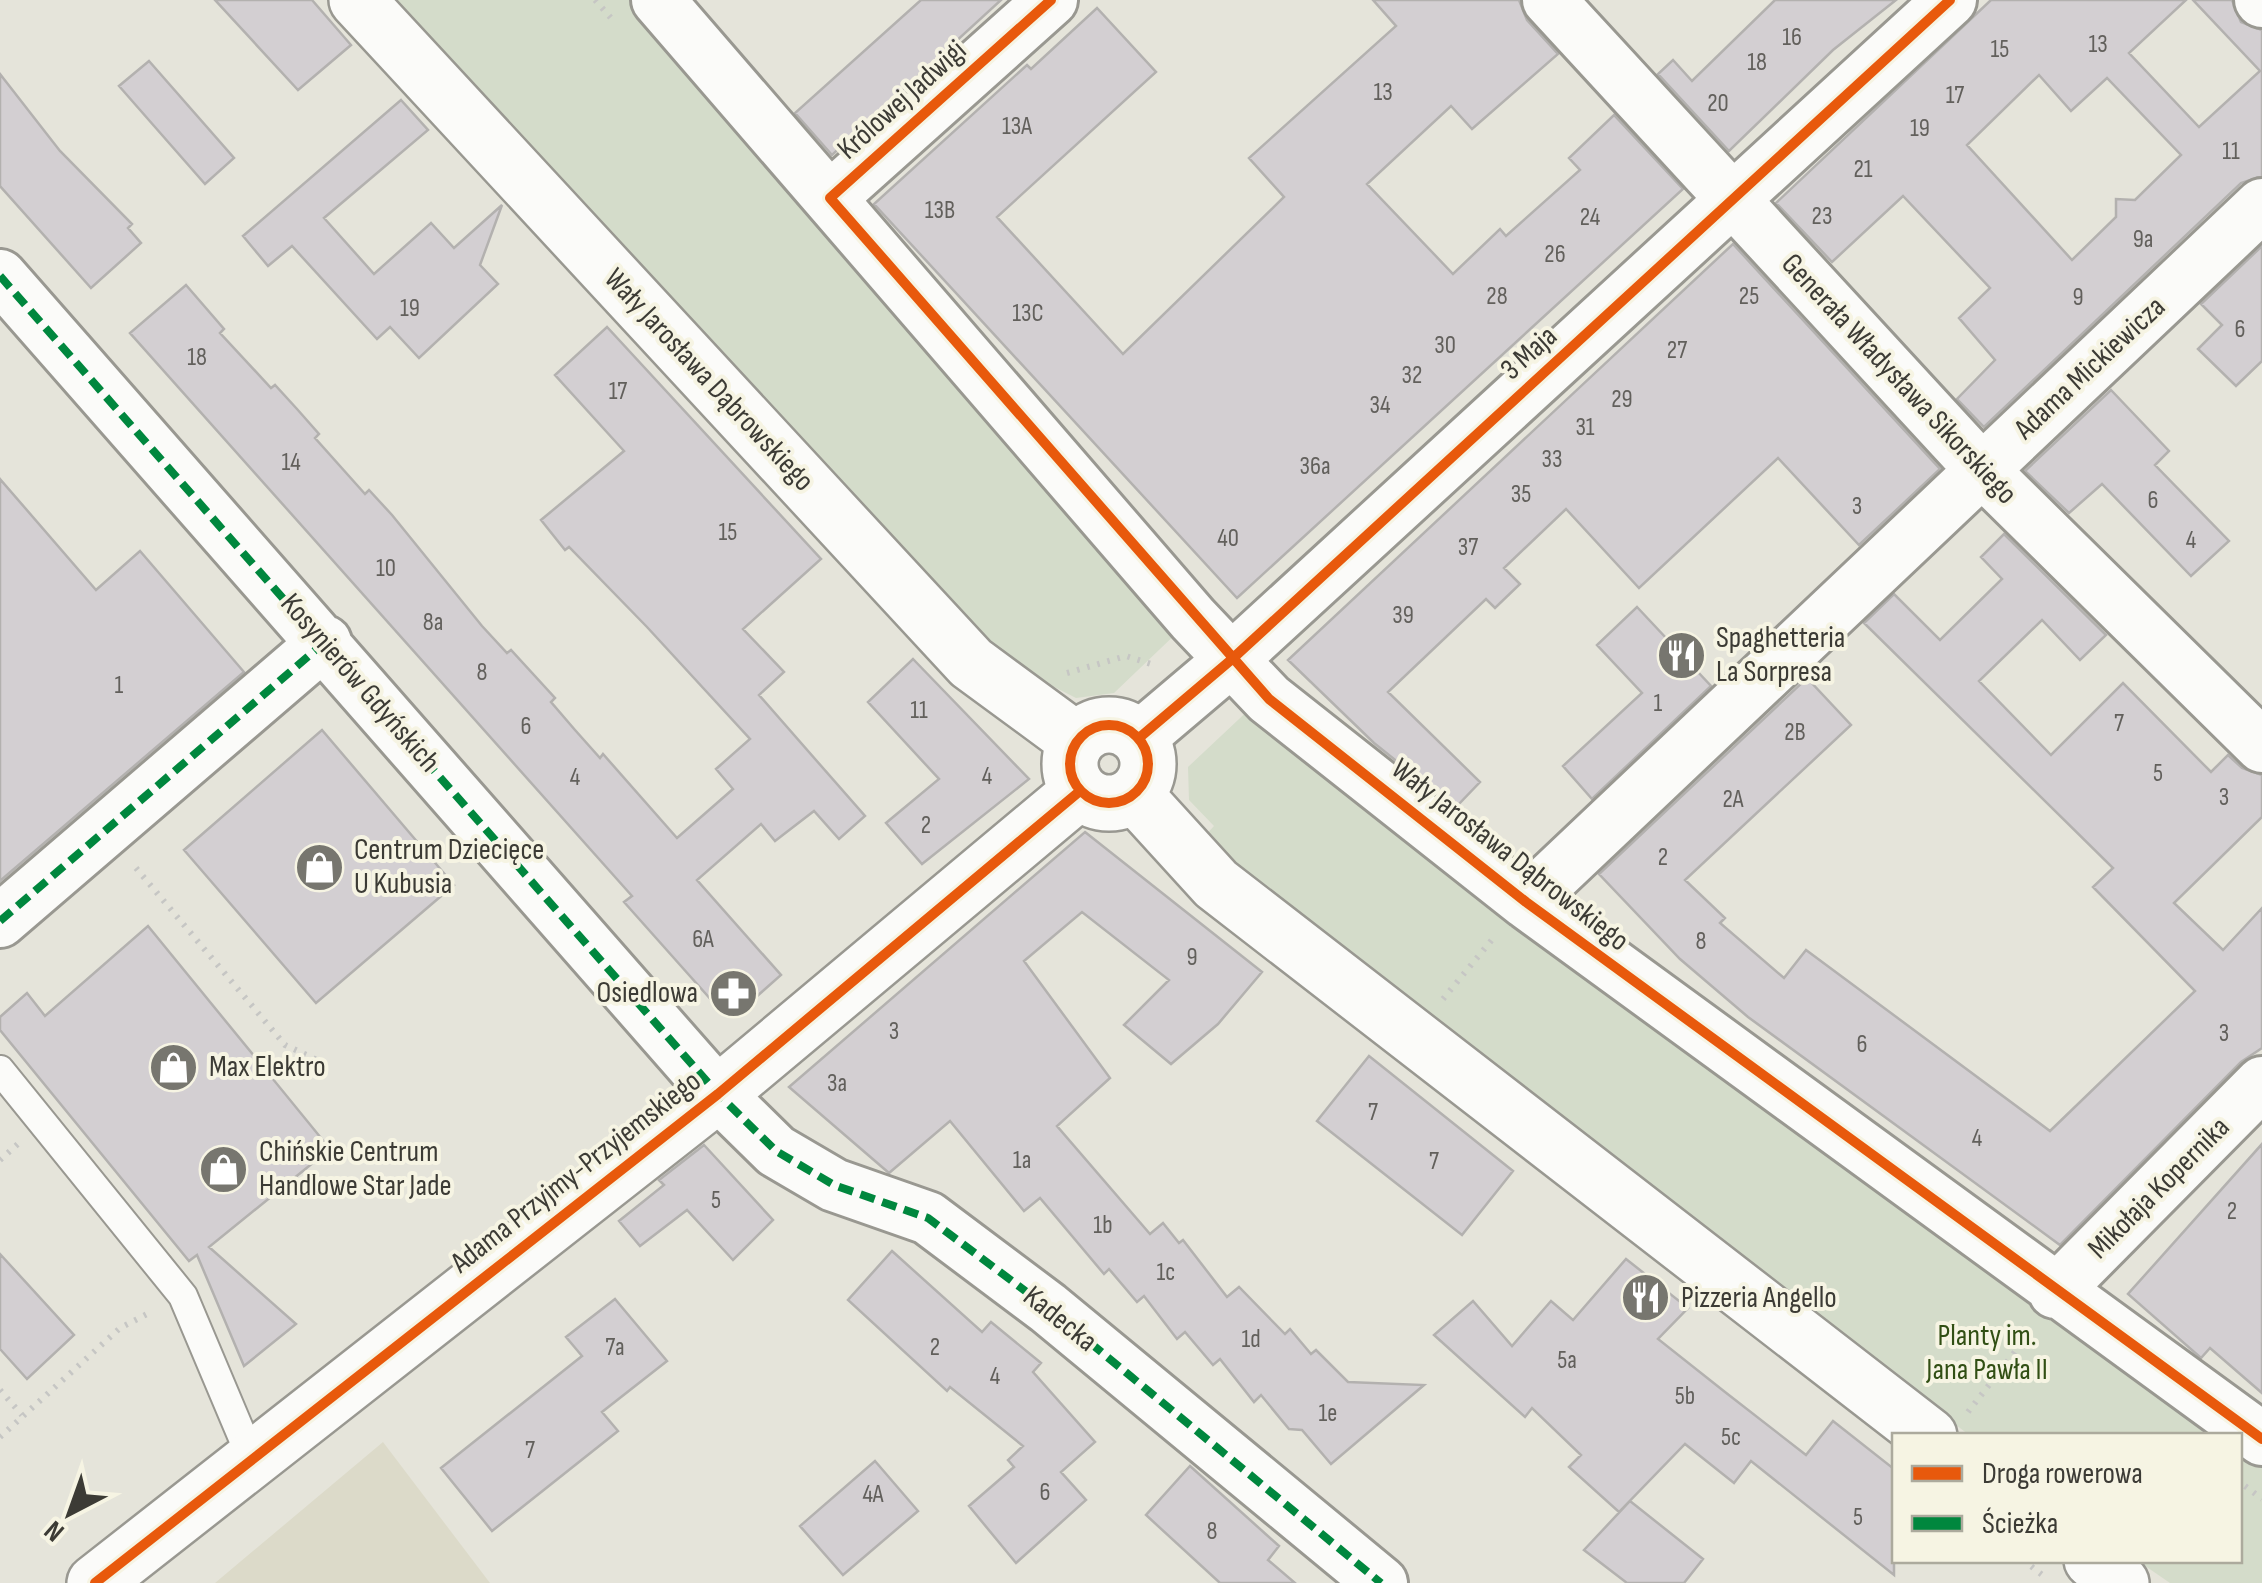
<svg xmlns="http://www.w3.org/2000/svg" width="2262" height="1583" font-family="'Sofia Sans Condensed',sans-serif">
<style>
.built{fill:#dcdac9}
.green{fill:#d4dcca}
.building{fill:#d3cfd2;stroke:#b3b1af;stroke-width:2.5;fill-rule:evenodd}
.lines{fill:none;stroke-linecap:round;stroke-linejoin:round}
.service-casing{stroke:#999891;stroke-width:32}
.minor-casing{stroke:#999891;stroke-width:58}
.tertiary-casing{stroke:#999891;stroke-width:60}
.path{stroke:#c6c6c4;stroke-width:6;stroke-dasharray:2.5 8;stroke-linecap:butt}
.service{stroke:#fbfbf9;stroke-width:28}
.minor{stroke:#fbfbf9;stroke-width:52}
.tertiary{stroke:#fbfbf9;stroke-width:55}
.quiet{stroke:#00873e;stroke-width:8;stroke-dasharray:15 8;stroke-linecap:butt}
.cycleway-casing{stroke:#f6f4e3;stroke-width:16}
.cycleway{stroke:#e8590c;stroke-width:10}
.labels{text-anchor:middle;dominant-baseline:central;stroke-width:8;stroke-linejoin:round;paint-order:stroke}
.number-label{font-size:25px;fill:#62605c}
.street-label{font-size:30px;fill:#3c3b35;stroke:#f6f4e3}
.poi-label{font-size:30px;fill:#3c3b35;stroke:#f6f4e3;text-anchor:start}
.park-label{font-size:30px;fill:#314f14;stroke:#f6f4e3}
</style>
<rect width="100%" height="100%" fill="#e5e4da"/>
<path class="built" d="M 383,1442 L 490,1583 L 215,1583 Z"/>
<path class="green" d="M 395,0 L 630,0 L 1183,627 L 1114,693 L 1076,698 L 1001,660 Z
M 1255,704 L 2228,1435 L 1969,1435 L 1202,839 L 1214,826 L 1189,800 L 1188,767 Z
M 2240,1444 L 2262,1461 L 2262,1583 L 2170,1583 L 2138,1561 L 2240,1560 Z"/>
<path class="building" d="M 215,0 L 312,0 L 351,45 L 298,90 Z
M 921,0 L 1001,0 L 832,155 L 795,113 Z
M 1373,0 L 1519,0 L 1527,20 L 1558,54 L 1472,129 L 1451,106 L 1367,184 L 1453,274 L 1500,229 L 1506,236 L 1580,170 L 1569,158 L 1614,115 L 1683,189 L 1237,598 L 874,204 L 1027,65 L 1031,69 L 1097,8 L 1156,72 L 997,217 L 1123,354 L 1284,197 L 1249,158 L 1396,26 Z
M 1775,0 L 1896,0 L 1833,50 L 1729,151 L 1658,74 L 1673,60 L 1692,81 Z
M 1991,0 L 2186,0 L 2129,53 L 2199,127 L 2260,71 L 2193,0 L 2232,0 L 2241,22 L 2262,30 L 2262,176 L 2241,183 L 1984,427 L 1957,399 L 1995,360 L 1959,318 L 1990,288 L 1903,196 L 1832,262 L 1776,203 ZM 2039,75 L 2071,111 L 2107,78 L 2181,155 L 2135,200 L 2116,199 L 2116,217 L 2072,260 L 1967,145 Z
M 149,61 L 234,158 L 205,184 L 119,86 Z
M 0,74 L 60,151 L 132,224 L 128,228 L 141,243 L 91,288 L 0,186 Z
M 401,100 L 428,130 L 324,218 L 374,274 L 431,223 L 454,248 L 502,205 L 480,265 L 498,284 L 419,358 L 390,327 L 377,339 L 292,246 L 268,266 L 243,236 Z
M 1733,244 L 1940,469 L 1859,545 L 1778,458 L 1639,588 L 1566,509 L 1504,568 L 1520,584 L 1495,608 L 1486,599 L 1388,692 L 1480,782 L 1455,808 L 1374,743 L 1288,660 Z
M 2262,246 L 2262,361 L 2236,386 L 2198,349 L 2222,325 L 2201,304 Z
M 186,285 L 224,329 L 220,333 L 271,388 L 275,385 L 297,409 L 319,434 L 315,438 L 365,494 L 369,490 L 392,515 L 482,626 L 507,653 L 511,650 L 555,698 L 551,702 L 575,730 L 600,758 L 603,754 L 677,838 L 733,789 L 716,769 L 750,739 L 647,627 L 569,547 L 565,550 L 541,520 L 624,451 L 555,375 L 607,327 L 821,559 L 743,629 L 784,672 L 759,695 L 865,816 L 839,839 L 814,811 L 775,841 L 761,824 L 697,880 L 781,975 L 739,1012 L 722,1012 L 624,902 L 632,896 L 130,333 Z
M 2111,390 L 2169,451 L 2155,465 L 2229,541 L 2191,576 L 2102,484 L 2069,513 L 2025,471 Z
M 0,479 L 96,590 L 140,551 L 244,672 L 0,881 Z
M 2004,534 L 2106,635 L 2080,660 L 2042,620 L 1979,681 L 2051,755 L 2123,683 L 2211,772 L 2228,755 L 2242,768 L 2262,775 L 2262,817 L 2174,903 L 2223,950 L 2262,908 L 2262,1048 L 2241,1062 L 2060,1245 L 1748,1017 L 1680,959 L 1599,874 L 1807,678 L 1851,725 L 1685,880 L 1725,918 L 1720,923 L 1784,978 L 1806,950 L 2050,1131 L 2195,991 L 2093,887 L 2113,868 L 1864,623 L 1894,594 L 1940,640 L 2002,579 L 1981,557 Z
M 1637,607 L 1711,686 L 1592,799 L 1563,766 L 1642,693 L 1597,645 Z
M 913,659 L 1029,779 L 922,864 L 886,823 L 939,779 L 868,702 Z
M 322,730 L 454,885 L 316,1003 L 184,850 Z
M 1085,832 L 1262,972 L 1218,1024 L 1171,1064 L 1124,1025 L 1169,980 L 1082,912 L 1024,961 L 1110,1078 L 1057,1126 L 1150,1234 L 1163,1223 L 1179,1243 L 1183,1240 L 1227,1297 L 1239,1287 L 1285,1334 L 1290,1329 L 1311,1354 L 1316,1350 L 1348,1382 L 1424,1385 L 1331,1464 L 1302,1430 L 1289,1429 L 1261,1395 L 1254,1402 L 1220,1359 L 1213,1365 L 1185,1332 L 1177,1339 L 1144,1296 L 1137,1302 L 1109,1269 L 1104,1274 L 1040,1198 L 1024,1211 L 950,1121 L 889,1173 L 789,1087 Z
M 148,926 L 330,1149 L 209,1247 L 296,1324 L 244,1366 L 197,1255 L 189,1261 L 0,1030 L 0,1017 L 27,993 L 45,1016 Z
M 1369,1056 L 1513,1171 L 1462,1235 L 1317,1121 Z
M 2262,1144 L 2262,1393 L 2210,1348 L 2201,1358 L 2128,1294 Z
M 704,1145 L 773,1220 L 733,1260 L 687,1210 L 640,1246 L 619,1221 L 664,1185 L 659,1180 Z
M 892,1251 L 982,1332 L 991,1322 L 1041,1363 L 1033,1372 L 1095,1442 L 1061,1472 L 1086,1500 L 1016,1563 L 969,1506 L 1014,1467 L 1008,1460 L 1023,1446 L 950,1387 L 947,1391 L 848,1300 Z
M 0,1254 L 74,1335 L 27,1379 L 0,1349 Z
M 1626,1259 L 1688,1308 L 1658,1339 L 1725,1392 L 1806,1455 L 1833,1421 L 1894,1469 L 1894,1575 L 1751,1461 L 1734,1483 L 1685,1444 L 1619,1512 L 1569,1467 L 1581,1455 L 1532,1408 L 1525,1417 L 1434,1335 L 1473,1301 L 1512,1346 L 1551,1301 L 1573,1320 Z
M 615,1299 L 667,1361 L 602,1412 L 618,1431 L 492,1531 L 441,1468 L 582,1356 L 566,1337 Z
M 875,1461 L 918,1511 L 843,1575 L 800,1526 Z
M 1190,1466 L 1279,1546 L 1268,1560 L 1295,1583 L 1220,1583 L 1146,1515 Z
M 1630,1501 L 1703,1559 L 1684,1583 L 1627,1583 L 1584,1550 Z"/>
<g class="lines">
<defs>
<path id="service" d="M 0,1070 L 183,1296 L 251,1457"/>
<path id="minor" d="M 658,0 L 1193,619 L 1269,699 L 1526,902 L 2262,1439
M 1549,0 L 1982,470 L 2262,746
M 2261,0 L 2262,1
M 830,198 L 1051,0
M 0,276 L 718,1094 L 776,1151 L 834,1185 L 928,1218 L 1048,1308 L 1381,1583
M 1139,738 L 1231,660 L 1950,0
M 1526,902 L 2262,205
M 0,921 L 325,642
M 2055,1292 L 2262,1083"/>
<path id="tertiary" d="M 357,0 L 971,663 L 1077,741
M1070 764a39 39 0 1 1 78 0a39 39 0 1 1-78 0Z
M 1134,794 L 1216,884 L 1929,1436
M 2092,1560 L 2121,1583
M 95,1583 L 718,1094 L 1080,791"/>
</defs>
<use href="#service" class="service-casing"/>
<use href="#minor" class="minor-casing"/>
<use href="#tertiary" class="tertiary-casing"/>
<path class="path" d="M 595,0 L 611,18
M 1067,673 L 1126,656 L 1151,664
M 136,868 L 285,1045 L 328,1065
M 1443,999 L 1495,936
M 0,1160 L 19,1143
M 0,1390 L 22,1415
M 1968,1412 L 2031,1331
M 0,1437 L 120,1328 L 151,1312
M 2245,1486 L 2262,1499
M 2023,1560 L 2046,1578"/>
<use href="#service" class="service"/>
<use href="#minor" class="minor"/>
<use href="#tertiary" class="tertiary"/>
<path class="quiet" d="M 0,276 L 718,1094 L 776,1151 L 834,1185 L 928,1218 L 1048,1308 L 1381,1583
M 0,921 L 325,642"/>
<defs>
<path id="cycleway" d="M 1051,0 L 830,198 L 1269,699 L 1526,902 L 2262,1439
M1070 764a39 39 0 1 1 78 0a39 39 0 1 1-78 0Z
M 1139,738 L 1231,660 L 1950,0
M 95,1583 L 718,1094 L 1080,791"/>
</defs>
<use href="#cycleway" class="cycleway-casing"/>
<use href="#cycleway" class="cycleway"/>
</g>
<defs>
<symbol id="restaurant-disc" viewBox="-11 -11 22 22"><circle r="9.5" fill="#77766f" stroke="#f6f4e3"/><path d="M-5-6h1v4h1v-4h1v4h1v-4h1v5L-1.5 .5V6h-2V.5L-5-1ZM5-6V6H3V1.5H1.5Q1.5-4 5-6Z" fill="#fff"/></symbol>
<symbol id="shop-disc" viewBox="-11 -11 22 22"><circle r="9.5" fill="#77766f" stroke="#f6f4e3"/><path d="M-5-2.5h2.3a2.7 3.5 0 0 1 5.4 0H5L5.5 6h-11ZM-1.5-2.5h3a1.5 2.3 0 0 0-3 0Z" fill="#fff"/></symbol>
<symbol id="pharmacy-disc" viewBox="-11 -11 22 22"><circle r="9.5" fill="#77766f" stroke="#f6f4e3"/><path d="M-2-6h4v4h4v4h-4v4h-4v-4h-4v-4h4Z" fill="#fff"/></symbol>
</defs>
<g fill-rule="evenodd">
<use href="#restaurant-disc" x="1654" y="628" width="55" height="55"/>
<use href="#shop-disc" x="292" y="840" width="55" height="55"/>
<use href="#pharmacy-disc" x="706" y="966" width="55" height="55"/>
<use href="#shop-disc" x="146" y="1040" width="55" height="55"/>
<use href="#shop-disc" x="196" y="1142" width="55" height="55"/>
<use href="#restaurant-disc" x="1618" y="1270" width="55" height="55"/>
</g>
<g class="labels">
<g class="number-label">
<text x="1792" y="37">16</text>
<text x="2098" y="44">13</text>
<text x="2000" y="49">15</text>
<text x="1757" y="62">18</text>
<text x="1383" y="92">13</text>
<text x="1955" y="95">17</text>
<text x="1718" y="103">20</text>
<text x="1017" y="126">13A</text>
<text x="1920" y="128">19</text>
<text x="2231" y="151">11</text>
<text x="1863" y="169">21</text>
<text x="940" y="210">13B</text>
<text x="1822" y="216">23</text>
<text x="1590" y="217">24</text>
<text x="2143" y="239">9a</text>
<text x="1555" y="254">26</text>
<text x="1497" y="296">28</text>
<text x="1749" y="296">25</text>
<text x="2078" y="297">9</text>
<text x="410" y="308">19</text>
<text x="1028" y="313">13C</text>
<text x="2240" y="329">6</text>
<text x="1445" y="345">30</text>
<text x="1677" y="350">27</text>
<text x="197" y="357">18</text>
<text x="1412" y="375">32</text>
<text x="618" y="391">17</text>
<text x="1622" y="399">29</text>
<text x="1380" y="405">34</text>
<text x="1585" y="427">31</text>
<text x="1552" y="459">33</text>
<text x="291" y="462">14</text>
<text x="1315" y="466">36a</text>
<text x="1521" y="494">35</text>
<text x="2153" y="500">6</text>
<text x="1857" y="506">3</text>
<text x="728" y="532">15</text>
<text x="1228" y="538">40</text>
<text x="2191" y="540">4</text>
<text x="1468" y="547">37</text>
<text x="386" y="568">10</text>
<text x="1403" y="615">39</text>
<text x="433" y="622">8a</text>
<text x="482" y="672">8</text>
<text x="119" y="685">1</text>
<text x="1658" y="703">1</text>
<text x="919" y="710">11</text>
<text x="2119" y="723">7</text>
<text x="526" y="726">6</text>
<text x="1795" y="732">2B</text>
<text x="2158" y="773">5</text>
<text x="987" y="776">4</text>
<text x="575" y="777">4</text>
<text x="2224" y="797">3</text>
<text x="1733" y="799">2A</text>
<text x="926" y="825">2</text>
<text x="1663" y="857">2</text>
<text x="703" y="939">6A</text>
<text x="1701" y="941">8</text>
<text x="1192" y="957">9</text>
<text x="894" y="1031">3</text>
<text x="2224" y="1033">3</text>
<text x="1862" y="1044">6</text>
<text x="837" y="1083">3a</text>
<text x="1373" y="1112">7</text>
<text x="1977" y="1138">4</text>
<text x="1022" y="1160">1a</text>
<text x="1434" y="1161">7</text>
<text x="716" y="1200">5</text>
<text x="2232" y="1211">2</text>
<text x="1103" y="1225">1b</text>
<text x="1166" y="1272">1c</text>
<text x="1251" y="1339">1d</text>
<text x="615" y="1347">7a</text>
<text x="935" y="1347">2</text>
<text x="1567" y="1360">5a</text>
<text x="995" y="1376">4</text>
<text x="1685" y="1396">5b</text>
<text x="1328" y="1413">1e</text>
<text x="1731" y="1437">5c</text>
<text x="530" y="1450">7</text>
<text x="1045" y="1492">6</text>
<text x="873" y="1494">4A</text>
<text x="1858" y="1517">5</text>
<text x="1212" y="1531">8</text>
</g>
<g class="street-label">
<text transform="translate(902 100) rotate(-42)">Królowej Jadwigi</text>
<text transform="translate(1529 353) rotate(-42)">3 Maja</text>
<text transform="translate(2090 368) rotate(-43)">Adama Mickiewicza</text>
<text transform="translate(1899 379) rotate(47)">Generała Władysława Sikorskiego</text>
<text transform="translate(709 380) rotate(47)">Wały Jarosława Dąbrowskiego</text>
<text transform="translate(360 683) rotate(49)">Kosynierów Gdyńskich</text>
<text transform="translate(1510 855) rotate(38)">Wały Jarosława Dąbrowskiego</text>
<text transform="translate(576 1172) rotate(-38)">Adama Przyjmy-Przyjemskiego</text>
<text transform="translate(2159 1188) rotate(-45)">Mikołaja Kopernika</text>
<text transform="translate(1060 1319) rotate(39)">Kadecka</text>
</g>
<g class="poi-label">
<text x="1716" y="638">Spaghetteria<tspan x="1716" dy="34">La Sorpresa</tspan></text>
<text x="354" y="850">Centrum Dziecięce<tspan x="354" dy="34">U Kubusia</tspan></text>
<text x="698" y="993" text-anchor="end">Osiedlowa</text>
<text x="209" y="1067">Max Elektro</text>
<text x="259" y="1152">Chińskie Centrum<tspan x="259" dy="34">Handlowe Star Jade</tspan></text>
<text x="1681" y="1298">Pizzeria Angello</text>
</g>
<g class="park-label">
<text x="1987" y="1336">Planty im.<tspan x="1987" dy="34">Jana Pawła II</tspan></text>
</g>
</g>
<rect x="1892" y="1433" width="350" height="130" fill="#f6f4e3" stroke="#acaa9d" stroke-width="2.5"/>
<rect x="1912" y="1466" width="50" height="15" fill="#e8590c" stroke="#acaa9d" stroke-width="2.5"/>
<text x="1982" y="1483" font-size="30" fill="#3c3b35">Droga rowerowa</text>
<rect x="1912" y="1516" width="50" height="15" fill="#00873e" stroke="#acaa9d" stroke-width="2.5"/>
<text x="1982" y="1533" font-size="30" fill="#3c3b35">Ścieżka</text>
<g transform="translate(70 1513) rotate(221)" stroke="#f6f4e3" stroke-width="8" paint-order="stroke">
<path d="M0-8L18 38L0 25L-18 38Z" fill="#3c3b35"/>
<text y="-15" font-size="28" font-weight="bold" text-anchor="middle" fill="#3c3b35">N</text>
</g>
</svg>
